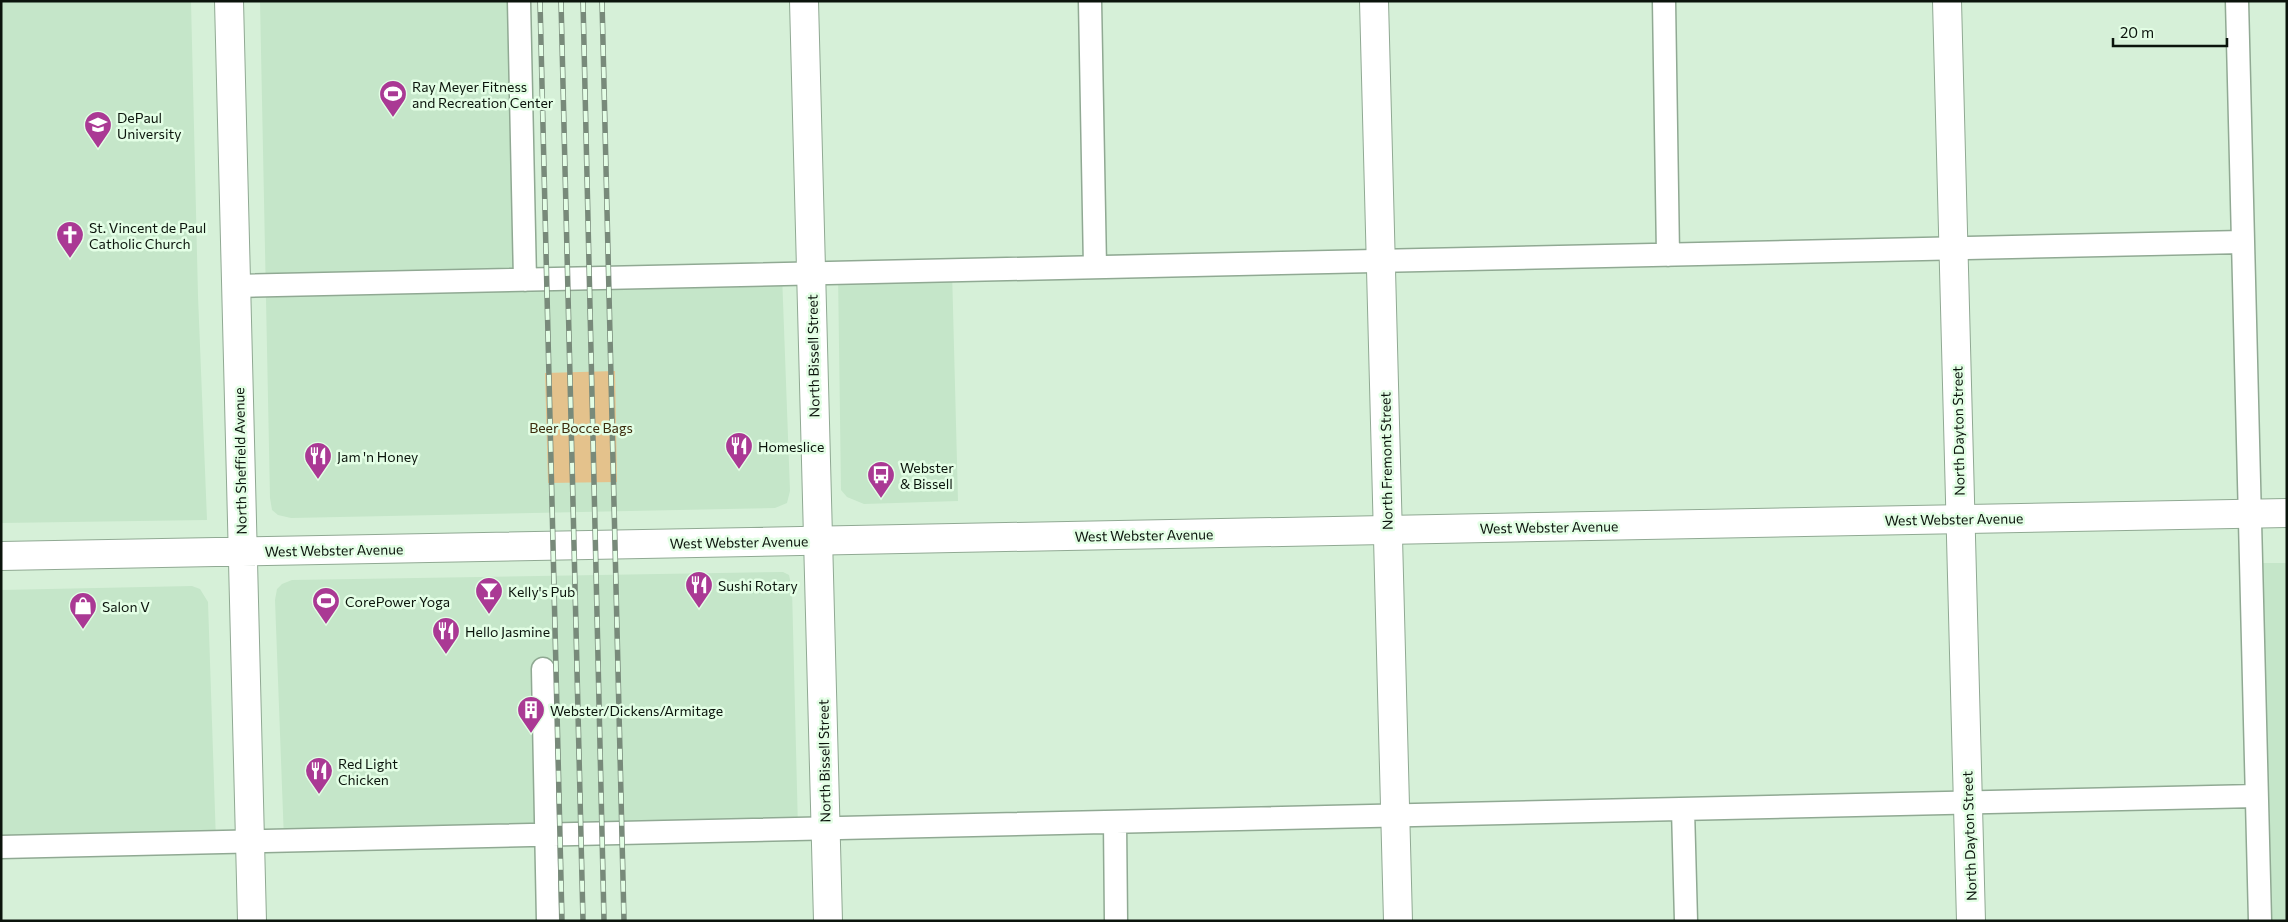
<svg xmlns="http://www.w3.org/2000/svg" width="2288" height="922" font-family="Commissioner,sans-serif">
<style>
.built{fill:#c5e6c9}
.green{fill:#e4c28c}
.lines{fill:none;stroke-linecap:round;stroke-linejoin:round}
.service-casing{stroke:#90a993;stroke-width:25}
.minor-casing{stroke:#90a993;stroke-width:30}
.tertiary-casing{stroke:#90a993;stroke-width:30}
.service{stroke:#fff;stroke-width:22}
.minor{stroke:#fff;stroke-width:28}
.tertiary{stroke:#fff;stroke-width:28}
.rail-casing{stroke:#788a7a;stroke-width:5.5}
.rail{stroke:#e3fee5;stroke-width:4;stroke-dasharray:11;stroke-linecap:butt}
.labels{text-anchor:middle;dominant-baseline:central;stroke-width:5;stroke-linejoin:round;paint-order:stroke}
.poi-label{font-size:14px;fill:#0b140c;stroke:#e3fee5;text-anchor:start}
.street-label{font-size:14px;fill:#0b140c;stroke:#e3fee5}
.park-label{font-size:14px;fill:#3c2b0d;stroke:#e3fee5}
</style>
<rect width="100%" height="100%" fill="#d6f0d8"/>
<path class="built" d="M 1,1 L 191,1 L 198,296 L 207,520 L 1,523 Z
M 260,1 L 519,1 L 525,279 L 782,274 L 790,491 L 787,503 L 775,508 L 291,518 L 278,515 L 272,510 L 270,498 Z
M 952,270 L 958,501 L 864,504 L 847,497 L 841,490 L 838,273 Z
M 2255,563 L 2287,563 L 2287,921 L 2269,921 Z
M 783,572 L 789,575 L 792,589 L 798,829 L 284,840 L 275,600 L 277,589 L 282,584 L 292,580 Z
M 192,586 L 200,589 L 208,602 L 216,842 L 1,847 L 1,590 Z"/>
<path class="green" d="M 615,371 L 617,482 L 548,483 L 545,373 Z"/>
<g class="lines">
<defs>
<path id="service" d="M 519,1 L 525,280
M 1090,1 L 1095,267
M 1664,1 L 1668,255
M 2237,1 L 2260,921
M 236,286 L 2242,242
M 543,669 L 548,921
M 1683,809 L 1686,921
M 1115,822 L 1116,921
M 1,847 L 2256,796"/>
<path id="minor" d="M 804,1 L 828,921
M 1374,1 L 1398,921
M 1947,1 L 1971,921"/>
<path id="tertiary" d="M 229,1 L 252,921
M 1,556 L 2287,513"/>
</defs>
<use href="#service" class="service-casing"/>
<use href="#minor" class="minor-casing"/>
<use href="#tertiary" class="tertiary-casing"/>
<use href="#service" class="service"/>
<use href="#minor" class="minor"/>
<use href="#tertiary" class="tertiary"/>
<defs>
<path id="rail" d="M 540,1 L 562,921
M 561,1 L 583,921
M 583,1 L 604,921
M 602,1 L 624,921"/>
</defs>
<use href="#rail" class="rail-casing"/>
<use href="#rail" class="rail"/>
</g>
<defs>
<symbol id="stadium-pin" viewBox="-11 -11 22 30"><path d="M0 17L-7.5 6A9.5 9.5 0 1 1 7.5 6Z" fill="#aa3994" stroke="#e3fee5"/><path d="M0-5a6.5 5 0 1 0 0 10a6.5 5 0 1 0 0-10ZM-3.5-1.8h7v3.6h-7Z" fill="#fff"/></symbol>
<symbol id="university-pin" viewBox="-11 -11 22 30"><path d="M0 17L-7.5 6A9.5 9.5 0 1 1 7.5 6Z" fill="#aa3994" stroke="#e3fee5"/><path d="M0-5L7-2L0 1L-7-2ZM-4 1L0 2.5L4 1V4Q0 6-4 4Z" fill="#fff"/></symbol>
<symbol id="church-pin" viewBox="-11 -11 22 30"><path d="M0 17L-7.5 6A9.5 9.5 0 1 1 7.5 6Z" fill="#aa3994" stroke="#e3fee5"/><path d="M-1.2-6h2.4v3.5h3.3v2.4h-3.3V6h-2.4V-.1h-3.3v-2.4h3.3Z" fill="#fff"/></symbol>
<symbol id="restaurant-pin" viewBox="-11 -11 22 30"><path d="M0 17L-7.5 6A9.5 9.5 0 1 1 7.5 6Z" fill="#aa3994" stroke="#e3fee5"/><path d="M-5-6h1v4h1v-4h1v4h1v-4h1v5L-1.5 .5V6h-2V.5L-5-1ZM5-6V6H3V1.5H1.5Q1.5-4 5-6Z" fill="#fff"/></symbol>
<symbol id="bus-pin" viewBox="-11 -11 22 30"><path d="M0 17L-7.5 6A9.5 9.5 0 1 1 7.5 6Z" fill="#aa3994" stroke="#e3fee5"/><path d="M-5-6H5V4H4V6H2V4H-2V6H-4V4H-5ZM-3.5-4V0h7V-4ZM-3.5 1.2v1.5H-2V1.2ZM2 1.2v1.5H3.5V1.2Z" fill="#fff"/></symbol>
<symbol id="bar-pin" viewBox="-11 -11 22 30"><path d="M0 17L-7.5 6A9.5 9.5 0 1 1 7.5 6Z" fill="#aa3994" stroke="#e3fee5"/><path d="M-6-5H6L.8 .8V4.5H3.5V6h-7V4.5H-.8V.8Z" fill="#fff"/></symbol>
<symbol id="shop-pin" viewBox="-11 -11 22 30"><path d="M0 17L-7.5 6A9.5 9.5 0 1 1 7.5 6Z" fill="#aa3994" stroke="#e3fee5"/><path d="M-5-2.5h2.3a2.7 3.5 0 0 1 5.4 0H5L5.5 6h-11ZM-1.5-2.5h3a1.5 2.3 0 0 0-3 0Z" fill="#fff"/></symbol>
<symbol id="building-pin" viewBox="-11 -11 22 30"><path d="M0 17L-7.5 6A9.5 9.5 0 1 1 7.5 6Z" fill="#aa3994" stroke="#e3fee5"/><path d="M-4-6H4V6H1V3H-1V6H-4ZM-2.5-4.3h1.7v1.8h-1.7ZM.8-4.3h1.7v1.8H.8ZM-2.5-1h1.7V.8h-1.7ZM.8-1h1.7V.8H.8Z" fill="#fff"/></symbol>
</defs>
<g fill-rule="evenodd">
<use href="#stadium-pin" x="377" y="78" width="32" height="43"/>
<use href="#university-pin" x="82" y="109" width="32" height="43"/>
<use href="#church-pin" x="54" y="219" width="32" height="43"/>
<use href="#restaurant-pin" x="723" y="430" width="32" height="43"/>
<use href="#restaurant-pin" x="302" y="440" width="32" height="43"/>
<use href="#bus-pin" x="865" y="459" width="32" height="43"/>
<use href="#restaurant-pin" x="683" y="569" width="32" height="43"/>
<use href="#bar-pin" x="473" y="575" width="32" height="43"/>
<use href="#stadium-pin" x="310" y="585" width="32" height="43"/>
<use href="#shop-pin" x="67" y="590" width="32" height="43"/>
<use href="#restaurant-pin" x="430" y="615" width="32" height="43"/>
<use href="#building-pin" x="515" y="694" width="32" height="43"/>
<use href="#restaurant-pin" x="303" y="755" width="32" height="43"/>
</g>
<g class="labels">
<g class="poi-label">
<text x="412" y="86">Ray Meyer Fitness<tspan x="412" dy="16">and Recreation Center</tspan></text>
<text x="117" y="117">DePaul<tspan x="117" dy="16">University</tspan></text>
<text x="89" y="227">St. Vincent de Paul<tspan x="89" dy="16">Catholic Church</tspan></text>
<text x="758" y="446">Homeslice</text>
<text x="337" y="456">Jam 'n Honey</text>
<text x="900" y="467">Webster<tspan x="900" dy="16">&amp; Bissell</tspan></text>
<text x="718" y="585">Sushi Rotary</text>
<text x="508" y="591">Kelly's Pub</text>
<text x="345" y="601">CorePower Yoga</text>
<text x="102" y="606">Salon V</text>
<text x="465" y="631">Hello Jasmine</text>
<text x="550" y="710">Webster/Dickens/Armitage</text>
<text x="338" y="763">Red Light<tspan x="338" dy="16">Chicken</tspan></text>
</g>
<g class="street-label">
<text transform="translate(813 356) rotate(-91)">North Bissell Street</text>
<text transform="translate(1958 431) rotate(-91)">North Dayton Street</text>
<text transform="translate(240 461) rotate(-91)">North Sheffield Avenue</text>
<text transform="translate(1386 461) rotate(-91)">North Fremont Street</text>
<text transform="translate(1954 519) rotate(-1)">West Webster Avenue</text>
<text transform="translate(1549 527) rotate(-1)">West Webster Avenue</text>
<text transform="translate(1144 535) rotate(-1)">West Webster Avenue</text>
<text transform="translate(739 542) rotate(-1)">West Webster Avenue</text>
<text transform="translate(334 550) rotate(-1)">West Webster Avenue</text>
<text transform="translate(824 761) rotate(-91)">North Bissell Street</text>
<text transform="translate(1969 836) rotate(-92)">North Dayton Street</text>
</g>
<g class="park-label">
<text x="581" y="427">Beer Bocce Bags</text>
</g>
</g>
<rect width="2288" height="922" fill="none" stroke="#0b140c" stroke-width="5"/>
<path d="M2113 38v8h114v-8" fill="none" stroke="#0b140c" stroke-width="2.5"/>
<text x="2120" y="38" font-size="15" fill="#0b140c" stroke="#e3fee5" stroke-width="4" paint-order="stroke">20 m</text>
</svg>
